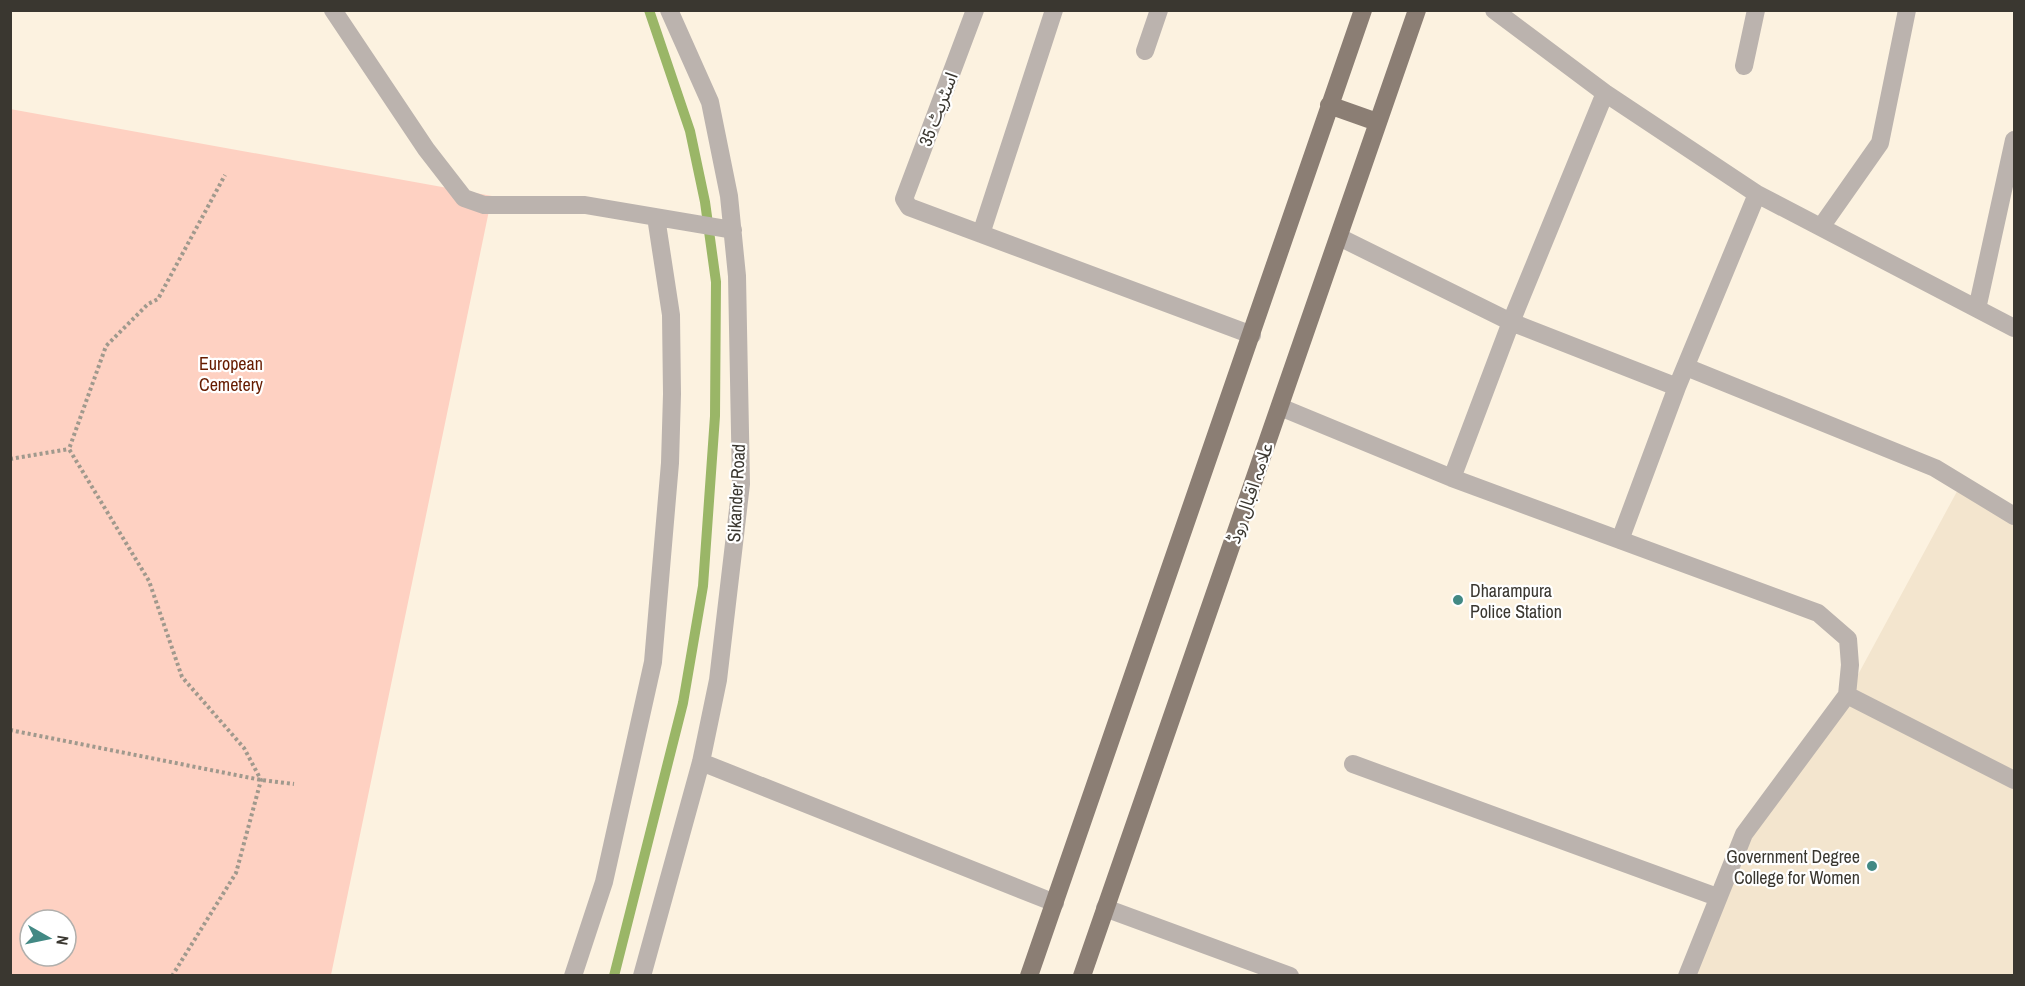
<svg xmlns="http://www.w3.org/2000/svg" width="2025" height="986" font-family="'Archivo Narrow','Noto Sans Arabic',sans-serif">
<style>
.built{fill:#f3e5ce}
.green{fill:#fed1c2;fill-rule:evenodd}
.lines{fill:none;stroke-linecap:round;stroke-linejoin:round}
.stream{stroke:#9ab667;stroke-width:10}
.path{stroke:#a0998d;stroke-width:4;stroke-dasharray:3 3;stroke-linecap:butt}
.street{stroke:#bbb3ae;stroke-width:18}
.primary{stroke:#8b7e74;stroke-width:18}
.poi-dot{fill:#428984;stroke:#fff;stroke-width:2}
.labels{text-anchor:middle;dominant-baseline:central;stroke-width:4.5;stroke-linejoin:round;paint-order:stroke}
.street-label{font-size:18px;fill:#3a3730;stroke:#fff}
.park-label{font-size:18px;fill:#661c00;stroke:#fff}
.poi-label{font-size:18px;fill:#3a3730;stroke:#fff;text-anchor:start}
</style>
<rect width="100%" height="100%" fill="#fcf2e0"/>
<path class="built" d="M 1961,484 L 2014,516 L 2014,975 L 1693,976 L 1744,834 L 1847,695 Z"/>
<path class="green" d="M 10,109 L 492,196 L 331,975 L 11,975 ZM 30,920 L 66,920 L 66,956 L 30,956 Z"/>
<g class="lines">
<path class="stream" d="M 614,976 L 683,703 L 703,586 L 715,416 L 716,282 L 705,202 L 690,131 L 649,10"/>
<path class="path" d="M 10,459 L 69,449
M 10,730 L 261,780 L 294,784
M 172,976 L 236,873 L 261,780 L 244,748 L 182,677 L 149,581 L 69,449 L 106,346 L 148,304 L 158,299 L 225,175"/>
<path class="street" d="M 333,10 L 426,149 L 464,198 L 484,205 L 585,205 L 733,230
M 975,10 L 904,199 L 909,207 L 1252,335
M 1494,10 L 1605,93 L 1757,194 L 2014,328
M 1145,51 L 1159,10
M 1744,66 L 1756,10
M 1821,227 L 1880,143 L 1907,10
M 981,234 L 1054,10
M 1339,237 L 1511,322 L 1677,387
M 1977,309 L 2014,140
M 1686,367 L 1935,468 L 2014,516
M 1280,407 L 1452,478 L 1818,613 L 1848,639 L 1850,665 L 1847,695 L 2014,780
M 1452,478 L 1511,322 L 1605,93
M 1620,540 L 1677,387 L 1757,194
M 701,762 L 1055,903
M 1353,764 L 1717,897
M 1105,908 L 1290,976
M 573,976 L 604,882 L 653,662 L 670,463 L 672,394 L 671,315 L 656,217
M 642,976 L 701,762 L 718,680 L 741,484 L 737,276 L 729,196 L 710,102 L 669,10
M 1687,976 L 1744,834 L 1847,695"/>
<path class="primary" d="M 1329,105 L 1377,122
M 1029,976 L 1363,10
M 1082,976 L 1417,10"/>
</g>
<g class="poi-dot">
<circle cx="1458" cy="600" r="6"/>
<circle cx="1872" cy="866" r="6"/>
</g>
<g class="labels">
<g class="street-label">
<text transform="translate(938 109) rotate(-69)">اسٹریٹ 35</text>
<text transform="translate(736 493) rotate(-87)">Sikander Road</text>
<text transform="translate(1250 493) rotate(-71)">علامہ اقبال روڈ</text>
</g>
<g class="park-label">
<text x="231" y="363">European<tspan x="231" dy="21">Cemetery</tspan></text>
</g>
<g class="poi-label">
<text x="1470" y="590">Dharampura<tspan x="1470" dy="21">Police Station</tspan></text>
<text x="1860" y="856" text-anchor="end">Government Degree<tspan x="1860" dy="21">College for Women</tspan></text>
</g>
</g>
<rect width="2025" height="986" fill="none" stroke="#3a3730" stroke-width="24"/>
<g transform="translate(48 938) rotate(99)"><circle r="28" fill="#ffffff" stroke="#b0afac" stroke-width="1.5"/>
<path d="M0-4.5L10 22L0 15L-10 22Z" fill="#428984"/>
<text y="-9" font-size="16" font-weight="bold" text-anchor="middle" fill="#3a3730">N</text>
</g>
</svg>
